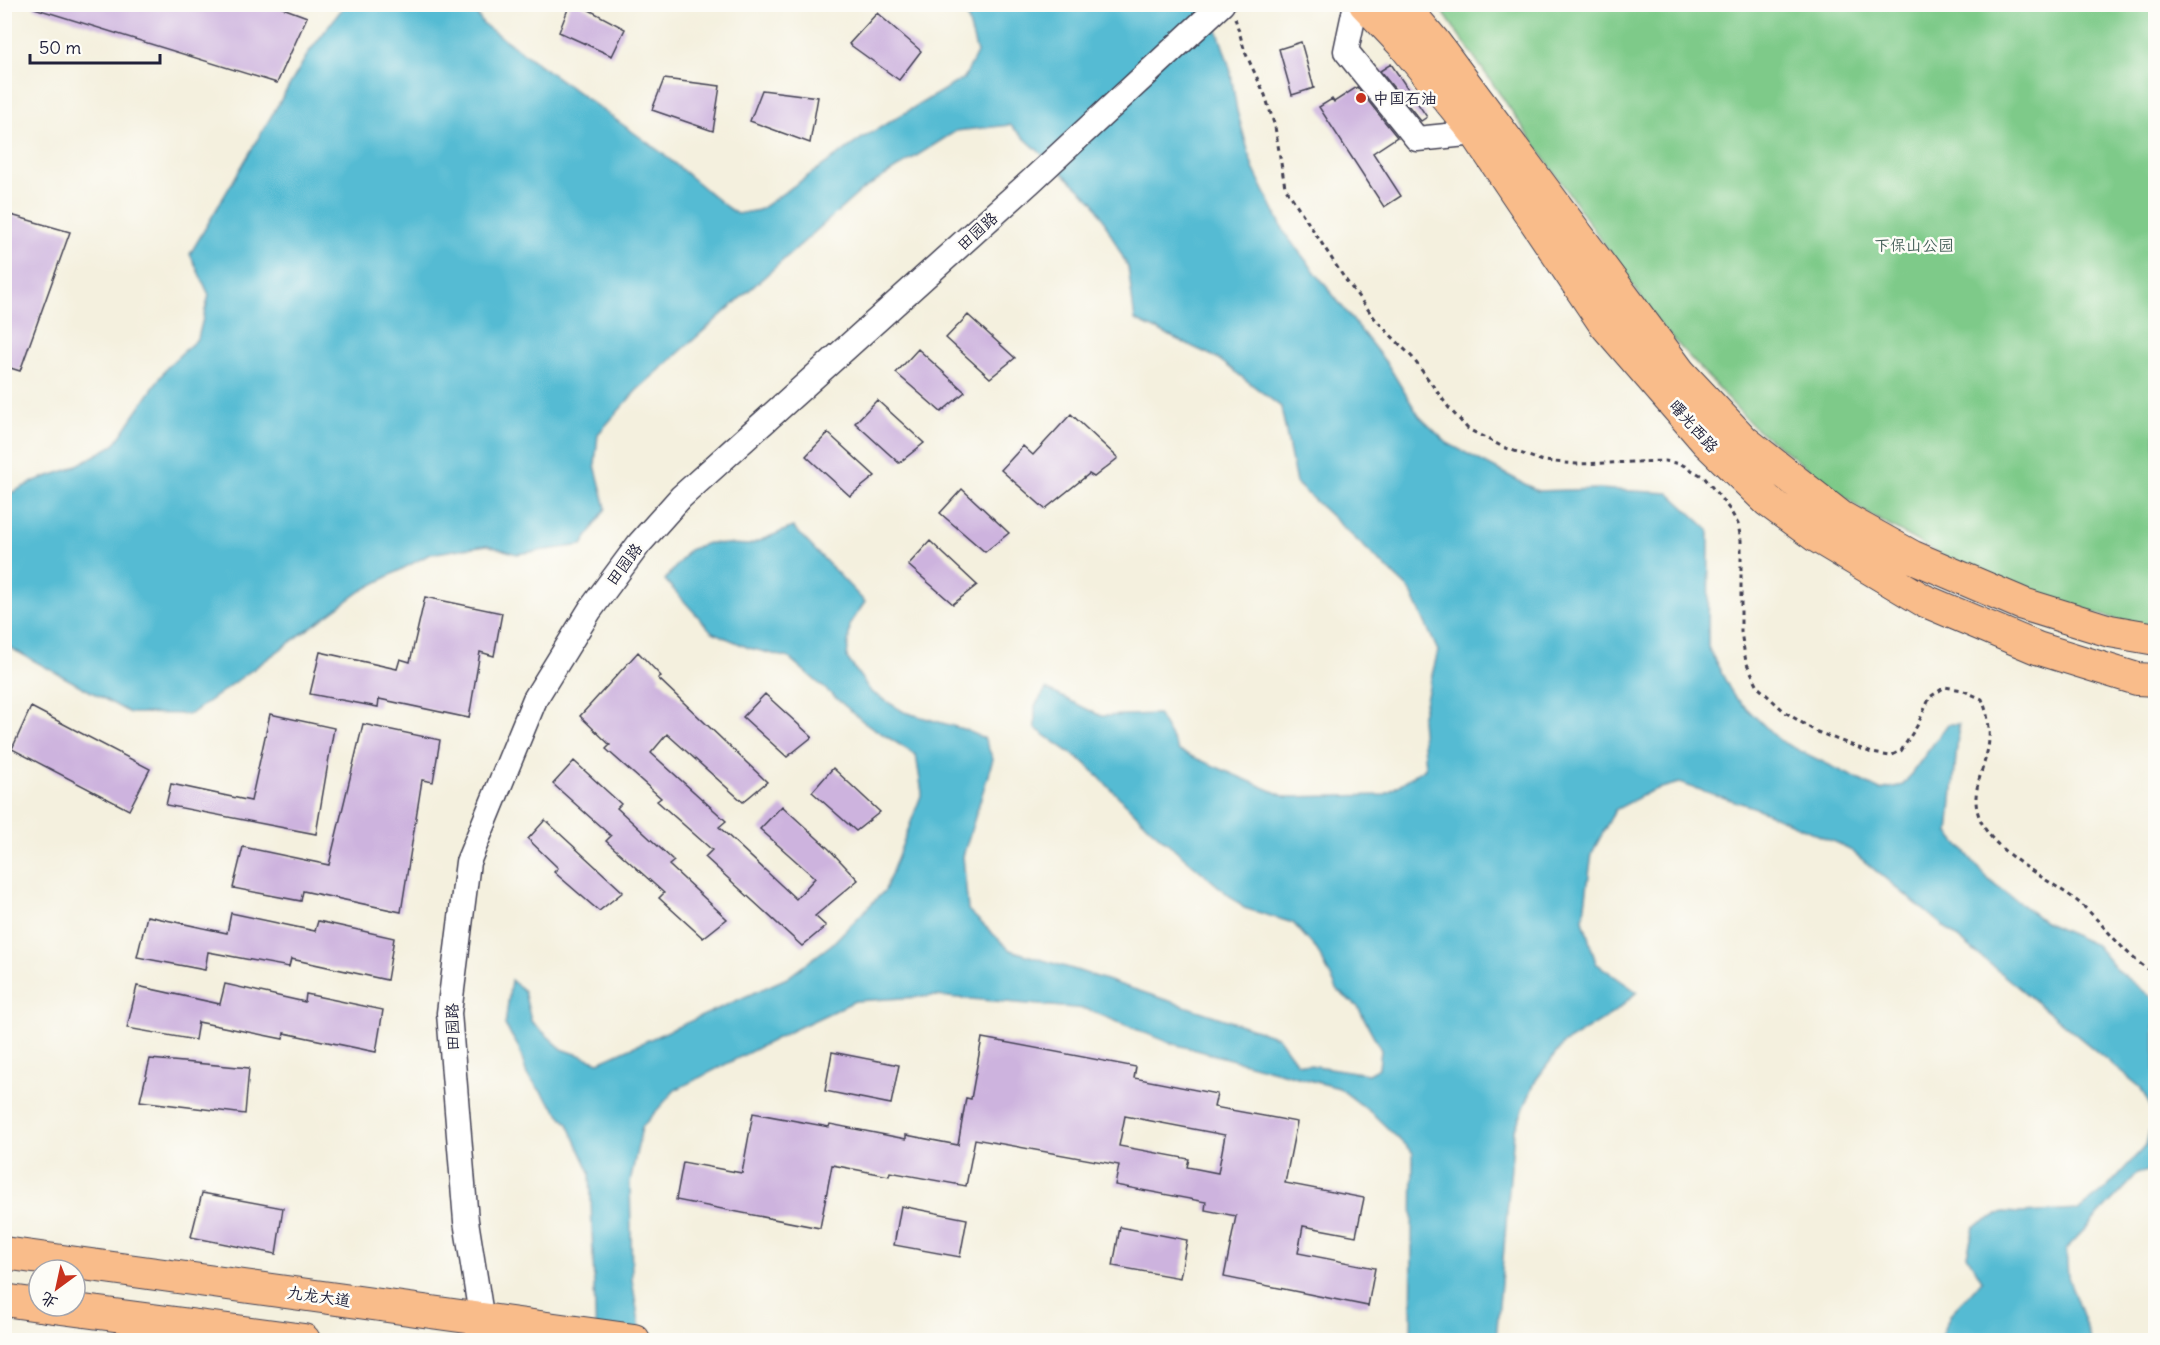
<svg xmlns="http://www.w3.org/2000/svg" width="2160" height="1345" font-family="Delius,'LXGW WenKai TC',sans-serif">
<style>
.green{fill:#7eca89;stroke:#507662;stroke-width:1.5}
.water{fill:#55bbd3;stroke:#3c6e87;stroke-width:1.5}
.building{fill:#cdb3de;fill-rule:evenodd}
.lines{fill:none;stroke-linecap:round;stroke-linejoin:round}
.minor-casing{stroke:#424153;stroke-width:27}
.major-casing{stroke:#424153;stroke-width:34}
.path{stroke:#424153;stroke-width:3;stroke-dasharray:4.5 4.5;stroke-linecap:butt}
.minor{stroke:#fff;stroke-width:24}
.major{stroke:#f9bc8a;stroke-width:32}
.poi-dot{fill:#c8321e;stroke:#fdfcf7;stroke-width:2}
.labels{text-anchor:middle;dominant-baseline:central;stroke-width:5;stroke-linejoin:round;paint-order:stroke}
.poi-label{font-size:16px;fill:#22223b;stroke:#fdfcf7;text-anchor:start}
.street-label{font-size:16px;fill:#22223b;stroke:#fdfcf7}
.park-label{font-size:16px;fill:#425d56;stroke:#fdfcf7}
</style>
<rect width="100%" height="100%" fill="#fdfcf7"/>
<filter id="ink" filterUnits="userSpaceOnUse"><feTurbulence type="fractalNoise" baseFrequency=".0167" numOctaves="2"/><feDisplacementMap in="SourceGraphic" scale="12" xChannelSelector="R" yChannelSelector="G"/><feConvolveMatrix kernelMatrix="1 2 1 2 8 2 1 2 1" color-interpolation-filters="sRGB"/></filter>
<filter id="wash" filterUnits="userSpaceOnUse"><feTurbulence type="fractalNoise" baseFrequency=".008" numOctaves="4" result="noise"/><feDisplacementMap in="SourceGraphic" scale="24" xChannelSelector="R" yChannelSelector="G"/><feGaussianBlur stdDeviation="1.35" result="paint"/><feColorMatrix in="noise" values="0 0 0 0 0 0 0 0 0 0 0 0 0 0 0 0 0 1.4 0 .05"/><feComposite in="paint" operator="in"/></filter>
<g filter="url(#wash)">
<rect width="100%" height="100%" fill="#f4f0de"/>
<path class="green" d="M 1438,5 L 2155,5 L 2155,632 L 1977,575 L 1863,511 L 1753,426 L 1661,326 Z"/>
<path class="water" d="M 345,5 L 471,5 L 483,24 L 662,153 L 724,205 L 737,214 L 759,210 L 864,137 L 964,78 L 977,53 L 964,5 L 1209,5 L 1230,68 L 1237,111 L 1253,168 L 1286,235 L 1388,365 L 1419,416 L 1447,443 L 1538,491 L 1599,489 L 1669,493 L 1709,530 L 1708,647 L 1733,695 L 1780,741 L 1880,790 L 1903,785 L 1948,724 L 1959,724 L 1949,833 L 1989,880 L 2046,923 L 2096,945 L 2118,971 L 2155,1000 L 2155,1169 L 2137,1174 L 2066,1249 L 2068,1277 L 2091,1340 L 1939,1340 L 1951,1313 L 1982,1281 L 1967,1255 L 1974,1227 L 2003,1212 L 2020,1213 L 2079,1210 L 2106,1189 L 2146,1145 L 2154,1113 L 2140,1087 L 1848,848 L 1756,808 L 1679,783 L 1651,791 L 1615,810 L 1592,853 L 1583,920 L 1596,963 L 1637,992 L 1613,1013 L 1563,1044 L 1536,1080 L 1514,1131 L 1496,1340 L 1411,1340 L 1413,1153 L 1374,1115 L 1339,1088 L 1170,1043 L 1086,1009 L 935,996 L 855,1001 L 787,1033 L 675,1090 L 642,1127 L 630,1182 L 632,1280 L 642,1340 L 596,1340 L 590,1172 L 568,1124 L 527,1075 L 519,1048 L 505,1025 L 511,980 L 524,991 L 531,1021 L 562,1049 L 599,1062 L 787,978 L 832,944 L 885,890 L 922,793 L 916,755 L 865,723 L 789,658 L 749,648 L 712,632 L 665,580 L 689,550 L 708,543 L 749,545 L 793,527 L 865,602 L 850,624 L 847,658 L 871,692 L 904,712 L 963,729 L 984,738 L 993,759 L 963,856 L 968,910 L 1010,950 L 1079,971 L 1278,1037 L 1297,1063 L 1368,1074 L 1379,1068 L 1381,1050 L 1358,1007 L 1338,991 L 1317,950 L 1293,923 L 1244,908 L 1150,828 L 1086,764 L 1035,728 L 1035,706 L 1046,689 L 1101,716 L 1158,714 L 1179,751 L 1286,797 L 1384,795 L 1425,768 L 1421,719 L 1438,651 L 1410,590 L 1296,483 L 1281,407 L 1217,358 L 1135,320 L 1128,267 L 1094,202 L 1010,125 L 956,131 L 862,190 L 636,391 L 598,434 L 595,465 L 606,508 L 582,545 L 517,554 L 487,545 L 430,554 L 361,591 L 191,714 L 130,713 L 5,645 L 5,496 L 37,480 L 70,469 L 114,445 L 168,366 L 198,338 L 209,295 L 190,254 L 309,52 Z"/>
<g id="blocks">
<path class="building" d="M 34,4 L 272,4 L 307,17 L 277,83 L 34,8 Z
M 570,4 L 578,4 L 625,29 L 612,56 L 559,32 Z
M 877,13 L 921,51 L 899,80 L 849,44 Z
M 1301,42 L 1314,88 L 1292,95 L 1279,49 Z
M 1391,64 L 1427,117 L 1421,121 L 1380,71 Z
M 664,79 L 720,86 L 713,131 L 652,110 Z
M 1357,87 L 1397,137 L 1373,153 L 1401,196 L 1384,207 L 1319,107 L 1332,99 L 1334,102 Z
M 762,90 L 818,97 L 810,143 L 750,121 Z
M 4,213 L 70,232 L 20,371 L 4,366 Z
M 968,315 L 1015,358 L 990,378 L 946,338 Z
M 918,349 L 965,392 L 941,412 L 896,373 Z
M 877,400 L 924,443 L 899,463 L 855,423 Z
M 1071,414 L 1118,458 L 1094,477 L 1089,474 L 1045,509 L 1001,470 L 1023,446 L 1033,455 Z
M 828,433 L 875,476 L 850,496 L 806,456 Z
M 962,489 L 1009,533 L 985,552 L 940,513 Z
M 930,541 L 977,585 L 953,604 L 908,565 Z
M 425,597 L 502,613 L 494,656 L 480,652 L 469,718 L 379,699 L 378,707 L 310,694 L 320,652 L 397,669 L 400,659 L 410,662 Z
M 638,652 L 661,676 L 658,678 L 767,782 L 743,802 L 667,734 L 651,753 L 726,821 L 719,827 L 796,899 L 815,878 L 760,829 L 782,806 L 829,849 L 858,880 L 815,916 L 826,926 L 802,946 L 705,857 L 712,850 L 657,801 L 661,798 L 606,749 L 610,745 L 580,716 Z
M 765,694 L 812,737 L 787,757 L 743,717 Z
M 31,707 L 150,769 L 129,810 L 12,749 Z
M 270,714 L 334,728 L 316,834 L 166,805 L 171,784 L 251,801 Z
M 363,724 L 440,740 L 433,782 L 422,780 L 401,912 L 303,891 L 301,901 L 233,888 L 243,847 L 329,865 Z
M 574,761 L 621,804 L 617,808 L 674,861 L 669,865 L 727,919 L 703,938 L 659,898 L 664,893 L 606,841 L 611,836 L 553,784 Z
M 833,768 L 880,812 L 856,831 L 812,792 Z
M 545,820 L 623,892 L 599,911 L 554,872 L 558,868 L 528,839 Z
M 231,913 L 315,931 L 318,921 L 394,938 L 387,980 L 291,959 L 289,967 L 208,952 L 205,970 L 137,957 L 147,916 L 227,933 Z
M 225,984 L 305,1002 L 306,994 L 383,1010 L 376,1052 L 284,1033 L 283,1039 L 198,1022 L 195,1040 L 127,1028 L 137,986 L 220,1004 Z
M 982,1038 L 1136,1067 L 1134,1078 L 1217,1094 L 1214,1107 L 1297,1122 L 1285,1183 L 1364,1198 L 1356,1236 L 1303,1226 L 1298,1253 L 1375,1268 L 1368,1306 L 1224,1277 L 1236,1216 L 1205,1210 L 1206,1202 L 1115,1185 L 1119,1165 L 975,1139 L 966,1186 L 890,1172 L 889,1176 L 832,1165 L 820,1228 L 676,1200 L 683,1162 L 742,1173 L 753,1113 L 829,1127 L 830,1124 L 906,1139 L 906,1135 L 958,1145 L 966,1098 L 971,1099 ZM 1125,1116 L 1225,1135 L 1218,1173 L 1187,1167 L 1189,1159 L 1119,1146 Z
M 832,1052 L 899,1065 L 891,1104 L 825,1091 Z
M 150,1059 L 249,1068 L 245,1114 L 140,1101 Z
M 202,1193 L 283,1208 L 276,1254 L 191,1237 Z
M 901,1206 L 967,1219 L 960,1257 L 894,1245 Z
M 1120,1227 L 1187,1240 L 1180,1278 L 1113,1266 Z"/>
</g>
</g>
<g filter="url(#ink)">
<use href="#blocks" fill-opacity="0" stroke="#424153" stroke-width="1.5"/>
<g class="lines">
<defs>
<path id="minor" d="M 1356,4 L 1346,51 L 1417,139 L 1476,133
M 485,1340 L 466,1221 L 449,1013 L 468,862 L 535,699 L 590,610 L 639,544 L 681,497 L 1029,183 L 1222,4"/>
<path id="major" d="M 1365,4 L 1404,45 L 1476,133 L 1604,323 L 1707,442 L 1768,501 L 1816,536 L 1923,600 L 2037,648 L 2137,679 L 2156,680
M 1402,4 L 1434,42 L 1680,373 L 1743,440 L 1841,517 L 1913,557 L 2023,604 L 2110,631 L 2156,639
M 4,1253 L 634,1340
M 4,1300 L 39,1305
M 46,1306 L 304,1340"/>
</defs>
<use href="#minor" class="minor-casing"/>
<use href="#major" class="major-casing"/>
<path class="path" d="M 1235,18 L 1245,52 L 1265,95 L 1275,127 L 1285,187 L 1345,279 L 1376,320 L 1412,357 L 1449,408 L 1468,429 L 1503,447 L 1543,461 L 1577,464 L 1665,461 L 1681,464 L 1704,477 L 1730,510 L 1738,524 L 1741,540 L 1741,632 L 1746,662 L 1759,688 L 1785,712 L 1815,731 L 1872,753 L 1890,756 L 1901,751 L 1917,726 L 1930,697 L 1945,687 L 1962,690 L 1982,699 C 1987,712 1990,725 1989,739 C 1988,760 1975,781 1976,802 C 1979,851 2050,877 2082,905 C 2107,927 2125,957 2156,974"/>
<use href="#minor" class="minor"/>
<use href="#major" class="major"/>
</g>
</g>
<circle class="poi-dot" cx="1361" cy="98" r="6"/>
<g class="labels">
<g class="poi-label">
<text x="1373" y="98">中国石油</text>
</g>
<g class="street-label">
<text transform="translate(977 231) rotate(-42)">田园路</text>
<text transform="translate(1694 426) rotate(48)">曙光西路</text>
<text transform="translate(624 564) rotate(-53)">田园路</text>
<text transform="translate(452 1027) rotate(-91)">田园路</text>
<text transform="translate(319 1296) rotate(8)">九龙大道</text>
</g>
<g class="park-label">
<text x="1914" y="245">下保山公园</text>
</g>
</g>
<rect width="2160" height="1345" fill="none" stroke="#fdfcf7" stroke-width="24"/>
<g transform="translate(57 1288) rotate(213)"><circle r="28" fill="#fdfcf7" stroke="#a5a5ac" stroke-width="1.5"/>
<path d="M0-4.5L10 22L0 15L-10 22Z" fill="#c8321e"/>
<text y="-9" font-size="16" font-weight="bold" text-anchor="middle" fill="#22223b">北</text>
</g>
<path d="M30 54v9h130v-9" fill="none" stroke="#22223b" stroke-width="3"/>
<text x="39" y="54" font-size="18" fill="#22223b" stroke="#fdfcf7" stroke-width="4.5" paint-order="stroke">50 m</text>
</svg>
